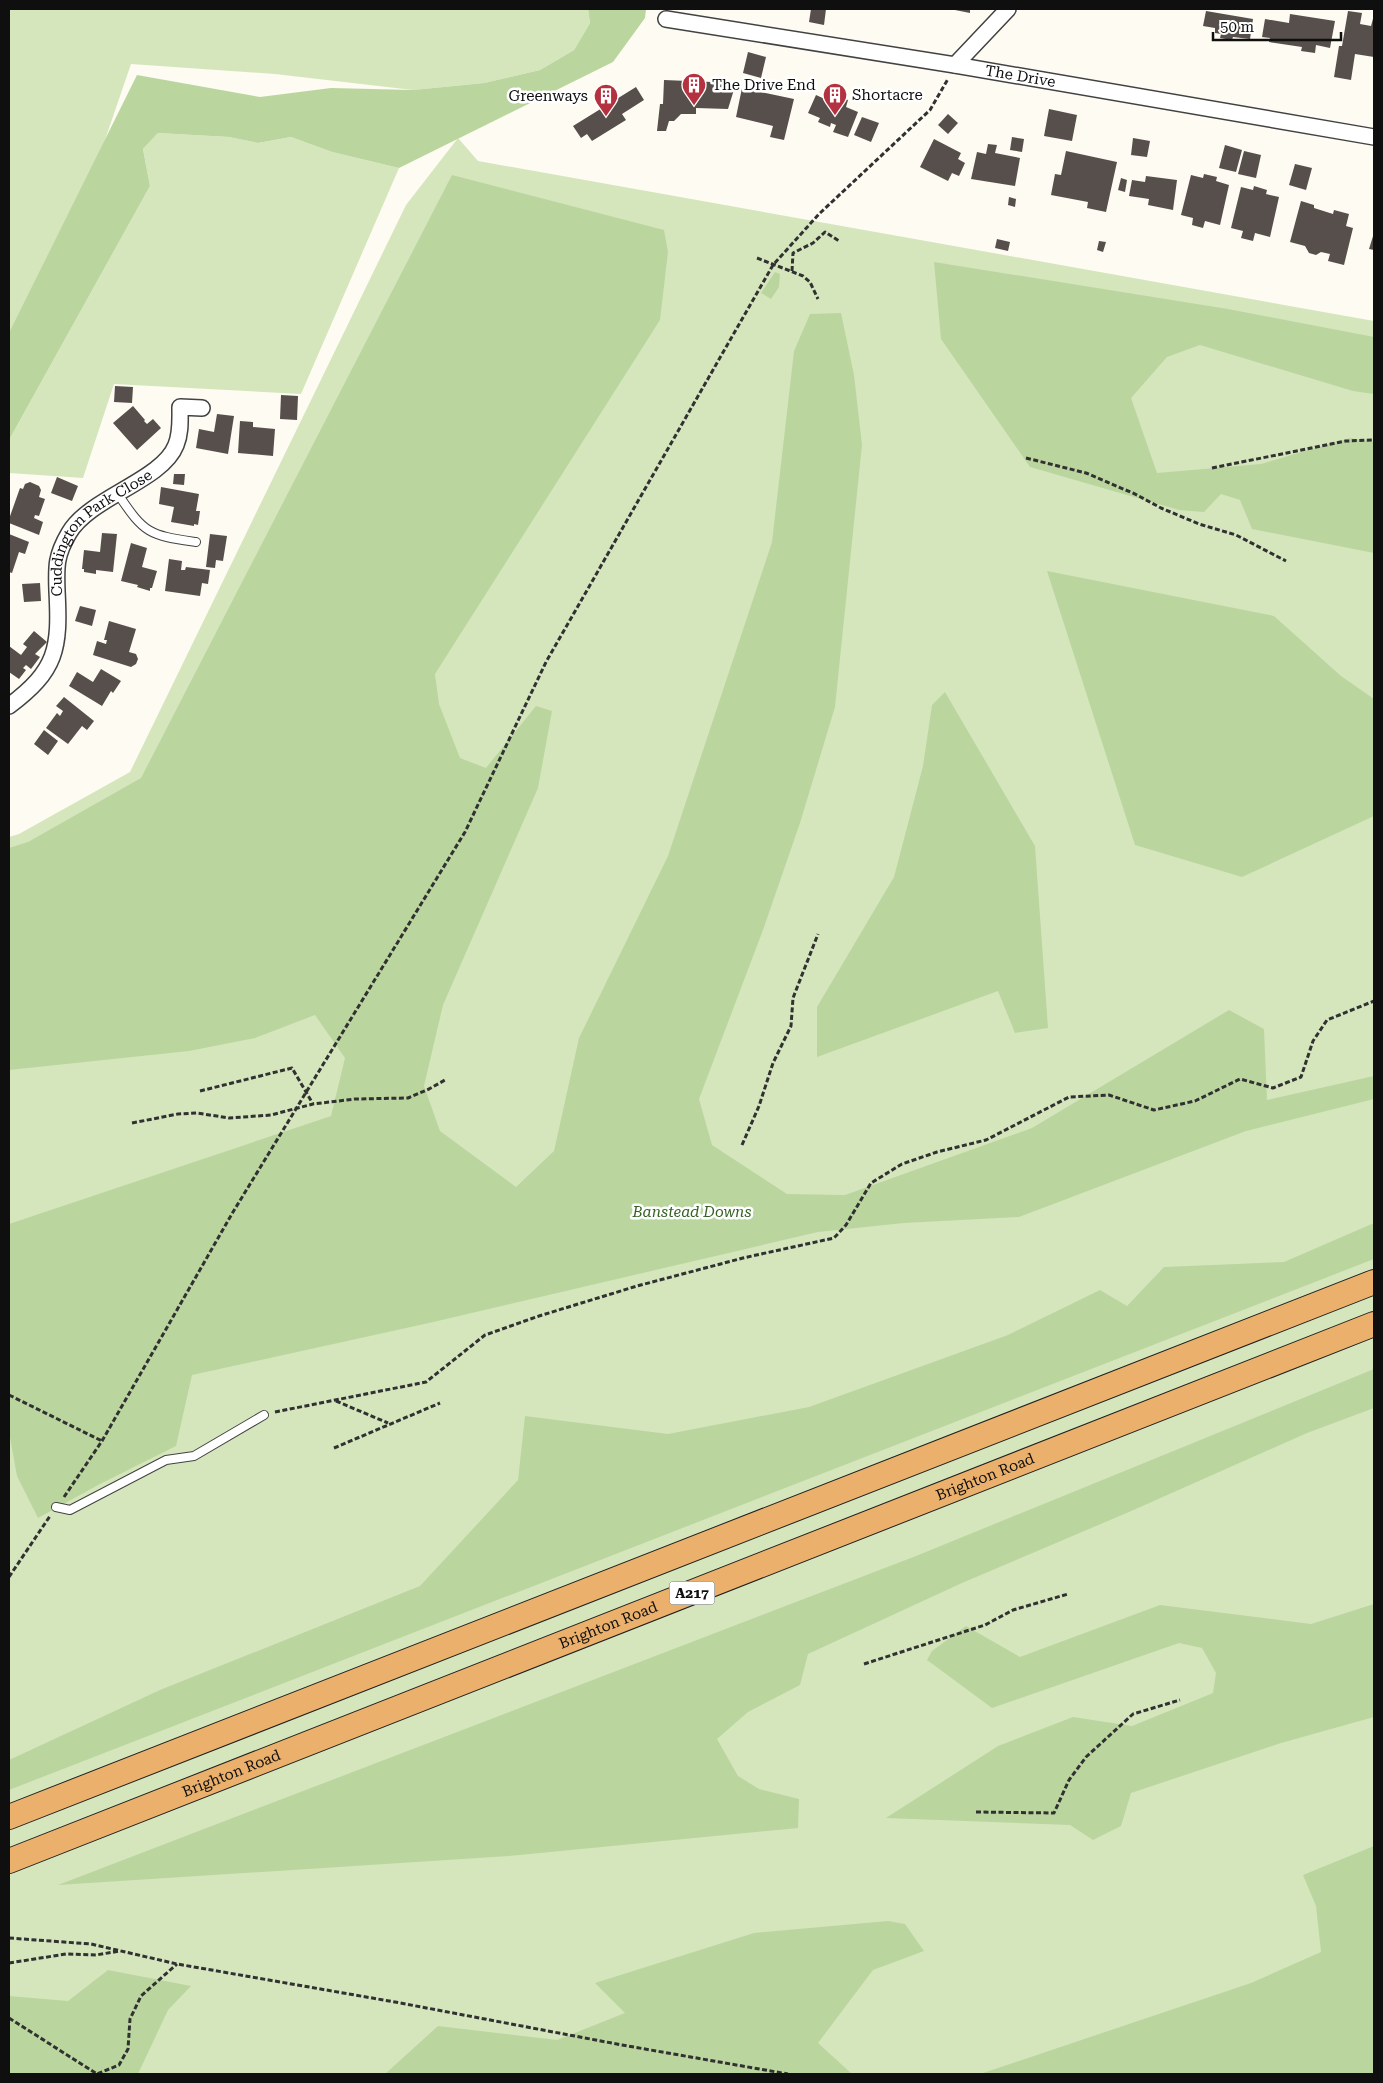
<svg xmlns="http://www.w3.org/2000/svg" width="1383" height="2083" font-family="'Roboto Serif',serif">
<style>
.green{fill:#d5e6bd}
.forest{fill:#bad69e}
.building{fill:#574f4c}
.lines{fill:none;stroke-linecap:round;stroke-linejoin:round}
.service-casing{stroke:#424242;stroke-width:10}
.minor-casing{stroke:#424242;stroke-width:18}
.trunk-casing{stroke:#202020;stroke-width:26}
.path{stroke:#313131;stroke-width:3;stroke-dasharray:5 2.5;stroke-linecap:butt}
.service{stroke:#fff;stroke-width:8}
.minor{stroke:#fff;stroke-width:15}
.trunk{stroke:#eab06c;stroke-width:24}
.labels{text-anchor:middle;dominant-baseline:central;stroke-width:5;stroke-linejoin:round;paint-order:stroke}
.shield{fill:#fff;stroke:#575757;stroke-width:1}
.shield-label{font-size:14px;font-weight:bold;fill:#0f0f0f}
.street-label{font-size:15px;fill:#0f0f0f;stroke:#fff}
.poi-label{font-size:15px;fill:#0f0f0f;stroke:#fff;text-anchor:start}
.park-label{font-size:15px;font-style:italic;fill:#346224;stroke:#fff}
</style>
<rect width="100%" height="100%" fill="#fefbf2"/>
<path class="green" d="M 9,9 L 588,9 L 590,23 L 574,50 L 540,70 L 484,83 L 413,90 L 275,74 L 131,64 L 9,420 Z
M 158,133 L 229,137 L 258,143 L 291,137 L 332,152 L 399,168 L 301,394 L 114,384 L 83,478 L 9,473 L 9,440 L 150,186 L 143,149 Z
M 458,138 L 478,161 L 1374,321 L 1374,2074 L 9,2074 L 9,837 L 19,834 L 130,772 L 406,205 Z"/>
<path class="forest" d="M 588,9 L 646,9 L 645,18 L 613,62 L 399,168 L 332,152 L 291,137 L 258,143 L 229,137 L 158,133 L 143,149 L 150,186 L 9,440 L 9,333 L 137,75 L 260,97 L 331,88 L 413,90 L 484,83 L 540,70 L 574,50 L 590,23 Z
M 452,175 L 664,230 L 668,252 L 660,320 L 435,674 L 439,704 L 460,758 L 486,768 L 536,706 L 552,711 L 538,788 L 443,1005 L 424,1086 L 440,1131 L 516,1187 L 554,1151 L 579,1038 L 668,856 L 772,542 L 794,351 L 810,314 L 841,313 L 854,375 L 862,445 L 835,707 L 800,823 L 763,930 L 699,1099 L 712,1145 L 787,1194 L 845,1195 L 1032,1128 L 1229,1010 L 1264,1029 L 1267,1100 L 1374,1076 L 1374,1099 L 1246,1131 L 1019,1217 L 904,1223 L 818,1232 L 429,1323 L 192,1375 L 176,1446 L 100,1484 L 38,1518 L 17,1476 L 9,1432 L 9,1224 L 331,1116 L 345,1058 L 315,1015 L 255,1038 L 189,1051 L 9,1070 L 9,848 L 28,842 L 141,778 Z
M 934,262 L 1228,309 L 1374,337 L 1374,394 L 1353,391 L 1200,345 L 1167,357 L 1131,398 L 1157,473 L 1261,464 L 1350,438 L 1374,442 L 1374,553 L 1252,529 L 1240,500 L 1221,494 L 1204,512 L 1179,510 L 1030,467 L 941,339 Z
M 775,272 L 780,274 L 779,287 L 771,299 L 761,293 Z
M 1047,571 L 1274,616 L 1341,676 L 1374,699 L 1374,816 L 1242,877 L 1135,845 Z
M 945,692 L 1035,846 L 1048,1028 L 1015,1033 L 998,991 L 817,1057 L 817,1007 L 894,877 L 923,766 L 932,705 Z
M 1374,1223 L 1374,1259 L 9,1790 L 9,1760 L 160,1690 L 420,1586 L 518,1480 L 525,1416 L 668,1434 L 809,1407 L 1008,1335 L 1100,1290 L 1127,1306 L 1164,1267 L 1284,1262 Z
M 1374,1369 L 1374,1408 L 1307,1433 L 1129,1512 L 962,1583 L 808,1654 L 800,1685 L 748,1712 L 717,1739 L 738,1776 L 759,1789 L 799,1799 L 798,1828 L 509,1856 L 58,1885 L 916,1556 Z
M 1374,1604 L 1374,1717 L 1281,1743 L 1131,1793 L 1121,1826 L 1093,1840 L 1070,1825 L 886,1818 L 998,1746 L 1073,1717 L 1132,1726 L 1213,1693 L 1216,1673 L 1202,1648 L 1179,1643 L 992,1708 L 927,1660 L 932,1651 L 966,1626 L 1020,1657 L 1160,1605 L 1311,1624 Z
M 1374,1846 L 1374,2074 L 980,2074 L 1251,1983 L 1321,1952 L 1316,1906 L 1303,1875 Z
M 888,1921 L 905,1924 L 924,1951 L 873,1970 L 818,2043 L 852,2074 L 385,2074 L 438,2026 L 557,2040 L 625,2013 L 595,1983 L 754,1933 Z
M 108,1970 L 191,1986 L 168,2010 L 138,2074 L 9,2074 L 9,1996 L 68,2001 Z"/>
<path class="building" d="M 811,9 L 826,9 L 824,25 L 809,22 Z
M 950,9 L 970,9 L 970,13 Z
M 1206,11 L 1253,19 L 1250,39 L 1233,37 L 1232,40 L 1220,38 L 1221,34 L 1215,33 L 1215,28 L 1203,26 Z
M 1348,11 L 1362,13 L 1360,24 L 1371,26 L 1374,15 L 1374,57 L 1355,54 L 1351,80 L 1334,77 L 1339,46 L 1342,46 Z
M 1290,14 L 1335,21 L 1330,48 L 1316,45 L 1315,53 L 1301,51 L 1302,47 L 1269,42 L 1270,38 L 1262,37 L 1265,19 L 1289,23 Z
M 748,52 L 766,57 L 761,78 L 743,73 Z
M 664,80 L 736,83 L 728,109 L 696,108 L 696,114 L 681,114 L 674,121 L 669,121 L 666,131 L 657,131 L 660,104 L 663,104 Z
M 636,87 L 644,100 L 622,114 L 626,120 L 592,141 L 587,134 L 581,138 L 573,126 Z
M 742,88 L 794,99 L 784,140 L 770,137 L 773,126 L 736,117 Z
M 816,95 L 827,100 L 829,96 L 834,98 L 836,95 L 848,100 L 846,107 L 858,112 L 848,137 L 833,132 L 836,125 L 831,123 L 830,127 L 818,122 L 820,118 L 808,113 Z
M 1049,109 L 1077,115 L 1072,141 L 1044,136 Z
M 948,114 L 958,123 L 948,134 L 938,125 Z
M 862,117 L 879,123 L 871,142 L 854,135 Z
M 1012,137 L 1024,139 L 1022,152 L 1010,150 Z
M 1133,138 L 1150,141 L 1147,157 L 1131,155 Z
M 934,139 L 961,153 L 958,159 L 965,163 L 959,176 L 952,173 L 948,181 L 920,167 Z
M 988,144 L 997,145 L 995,153 L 1020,158 L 1015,186 L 971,179 L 977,152 L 986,154 Z
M 1225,145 L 1242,150 L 1236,172 L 1219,168 Z
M 1066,151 L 1117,162 L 1106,212 L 1087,208 L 1088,202 L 1051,195 L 1055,174 L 1061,175 Z
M 1244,151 L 1261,155 L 1256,178 L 1238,174 Z
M 1295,164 L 1312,168 L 1306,190 L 1289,185 Z
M 1204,174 L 1217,177 L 1216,181 L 1229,185 L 1220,225 L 1205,221 L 1203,228 L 1192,225 L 1193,218 L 1181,215 L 1191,175 L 1203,178 Z
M 1146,176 L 1177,180 L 1173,210 L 1148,205 L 1149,199 L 1129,196 L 1132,180 L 1145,182 Z
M 1121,178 L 1127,180 L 1125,192 L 1118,190 Z
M 1254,186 L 1267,190 L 1266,194 L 1279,197 L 1270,237 L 1255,233 L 1253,241 L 1241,238 L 1243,231 L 1231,228 L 1241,187 L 1253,190 Z
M 1009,197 L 1016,199 L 1015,207 L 1008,205 Z
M 1301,201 L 1314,205 L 1314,208 L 1333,214 L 1334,210 L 1349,214 L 1346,226 L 1353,228 L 1344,265 L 1328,261 L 1330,254 L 1321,252 L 1316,255 L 1309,253 L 1305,246 L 1290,242 Z
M 1374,233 L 1374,250 L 1369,249 Z
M 997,239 L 1010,242 L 1008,251 L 995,248 Z
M 1099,241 L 1106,242 L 1103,252 L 1097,250 Z
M 115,386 L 133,387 L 132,403 L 114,402 Z
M 281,395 L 298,396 L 297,420 L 280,419 Z
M 133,406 L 145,420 L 144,421 L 147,424 L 153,419 L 161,428 L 137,450 L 113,423 Z
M 217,414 L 234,416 L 228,454 L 196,448 L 199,429 L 214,432 Z
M 240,421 L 253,422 L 253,427 L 275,429 L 273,456 L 238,453 Z
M 174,474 L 185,474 L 184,485 L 173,484 Z
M 57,477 L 78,486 L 72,501 L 51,493 Z
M 30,482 L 39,486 L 41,490 L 39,497 L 45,499 L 39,516 L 35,515 L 34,518 L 43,522 L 39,535 L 9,523 L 9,519 L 20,488 L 23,489 L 25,484 Z
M 161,487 L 199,494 L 196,511 L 200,511 L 198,525 L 194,524 L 194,526 L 171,522 L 174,507 L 159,504 Z
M 102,533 L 117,534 L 113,572 L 96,570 L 96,574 L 84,572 L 84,569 L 82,569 L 84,550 L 100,552 Z
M 9,534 L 29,542 L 25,554 L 19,552 L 12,573 L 9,572 Z
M 210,534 L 227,536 L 223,561 L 216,560 L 215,568 L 206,567 Z
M 131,543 L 147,548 L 142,567 L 157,571 L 152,588 L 150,588 L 150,591 L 137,587 L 138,585 L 121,581 Z
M 169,559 L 182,561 L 181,570 L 185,570 L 186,567 L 210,570 L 208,584 L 202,583 L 200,596 L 165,591 Z
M 40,583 L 41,601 L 24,602 L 22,584 Z
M 80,606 L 96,610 L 92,626 L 75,621 Z
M 109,621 L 136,629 L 129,652 L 136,654 L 138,659 L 136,664 L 131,667 L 93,655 L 97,641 L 106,644 L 107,640 L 104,640 Z
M 34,631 L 47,642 L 35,654 L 40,657 L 31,669 L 26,665 L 23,668 L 26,670 L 19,679 L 9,672 L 9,646 L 21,655 L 27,647 L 23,644 Z
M 101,669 L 121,681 L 113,693 L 111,691 L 102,706 L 69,686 L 77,672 L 93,682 Z
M 64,697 L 94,721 L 87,730 L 82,726 L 68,744 L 46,728 L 57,713 L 60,716 L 63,711 L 56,706 Z
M 44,730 L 58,741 L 48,755 L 34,744 Z"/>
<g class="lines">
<defs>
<path id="service" d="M 118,494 C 145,535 150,535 196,542
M 56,1507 L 70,1510 L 166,1460 L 194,1456 L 264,1415"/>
<g id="minor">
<path id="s1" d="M 666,19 L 955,65 L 1374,137"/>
<path d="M 955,65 L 1008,9"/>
<path id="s2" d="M 9,706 C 57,670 60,649 57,591 C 56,566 56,555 69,533 C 90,497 162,481 176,445 C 181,433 180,420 180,407 L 202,408"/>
</g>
<g id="trunk">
<path d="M 9,1817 L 1374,1282"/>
<path id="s3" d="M 9,1861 L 1374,1324"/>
</g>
</defs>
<use href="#service" class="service-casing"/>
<use href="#minor" class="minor-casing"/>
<use href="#trunk" class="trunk-casing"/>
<path class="path" d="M 757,258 L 803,276 L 810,282 L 818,299
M 792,271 L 793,253 L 813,243 L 825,232 L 839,241
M 1026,458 L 1086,473 L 1135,494 L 1161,508 L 1199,524 L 1236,535 L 1286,561
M 1212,468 L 1346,441 L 1374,440
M 200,1091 L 292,1068 L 313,1104
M 132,1123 L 178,1114 L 197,1113 L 229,1118 L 271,1115 L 313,1104 L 355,1099 L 408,1098 L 429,1089 L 445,1080
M 742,1145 L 759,1106 L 773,1063 L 791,1026 L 793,998 L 818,934
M 9,1395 L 102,1441
M 336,1401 L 388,1423
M 275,1412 L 426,1382 L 485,1335 L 539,1316 L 637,1286 L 743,1258 L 834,1238 L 846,1225 L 871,1183 L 902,1164 L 937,1152 L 986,1140 L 1069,1097 L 1109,1095 L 1154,1110 L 1195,1101 L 1240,1079 L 1273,1088 L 1301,1077 L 1313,1041 L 1327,1020 L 1374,1001
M 334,1448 L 440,1403
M 64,1497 L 102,1441 L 233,1212 L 465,832 L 546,662 L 773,265 L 819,214 L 930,110 L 948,79
M 9,1577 L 50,1516
M 864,1664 L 985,1625 L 1013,1610 L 1068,1594
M 976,1812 L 1054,1813 L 1069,1780 L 1086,1757 L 1133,1714 L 1180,1700
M 9,1938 L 91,1944 L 177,1964 L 395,2002 L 622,2045 L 788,2074
M 9,1963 L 66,1954 L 96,1955 L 120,1951
M 9,2018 L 97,2074 L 119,2065 L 128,2049 L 130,2019 L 141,1996 L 177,1964"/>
<use href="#service" class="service"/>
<use href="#minor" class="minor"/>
<use href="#trunk" class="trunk"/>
</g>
<defs>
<symbol id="building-pin" viewBox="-11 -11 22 30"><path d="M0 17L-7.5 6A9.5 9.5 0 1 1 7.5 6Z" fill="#b43240" stroke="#fff"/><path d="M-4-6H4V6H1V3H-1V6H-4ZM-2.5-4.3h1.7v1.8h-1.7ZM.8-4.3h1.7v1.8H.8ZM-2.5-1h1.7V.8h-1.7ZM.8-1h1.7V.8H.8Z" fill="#fff"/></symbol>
</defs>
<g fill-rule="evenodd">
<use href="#building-pin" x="680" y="71" width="28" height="38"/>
<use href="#building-pin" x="821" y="81" width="28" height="38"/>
<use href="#building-pin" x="592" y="82" width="28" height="38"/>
</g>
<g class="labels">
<rect class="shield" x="669.5" y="1581.5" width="45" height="23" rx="4"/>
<g class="shield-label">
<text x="692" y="1593">A217</text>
</g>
<g class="street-label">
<text stroke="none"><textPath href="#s1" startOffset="359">The Drive</textPath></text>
<text stroke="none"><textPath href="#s2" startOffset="211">Cuddington Park Close</textPath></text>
<text stroke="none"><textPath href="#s3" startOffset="1049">Brighton Road</textPath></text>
<text stroke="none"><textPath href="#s3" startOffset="644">Brighton Road</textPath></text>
<text stroke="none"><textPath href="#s3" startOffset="239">Brighton Road</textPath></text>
</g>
<g class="poi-label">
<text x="712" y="85">The Drive End</text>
<text x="852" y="95">Shortacre</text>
<text x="588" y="96" text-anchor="end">Greenways</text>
</g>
<g class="park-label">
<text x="692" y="1212">Banstead Downs</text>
</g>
</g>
<rect width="1383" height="2083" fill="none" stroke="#0f0f0f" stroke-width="20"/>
<path d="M1213 32v8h128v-8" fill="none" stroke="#0f0f0f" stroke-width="2.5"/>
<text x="1220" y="32" font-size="15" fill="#0f0f0f" stroke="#ffffff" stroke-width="4" paint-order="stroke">50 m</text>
</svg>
